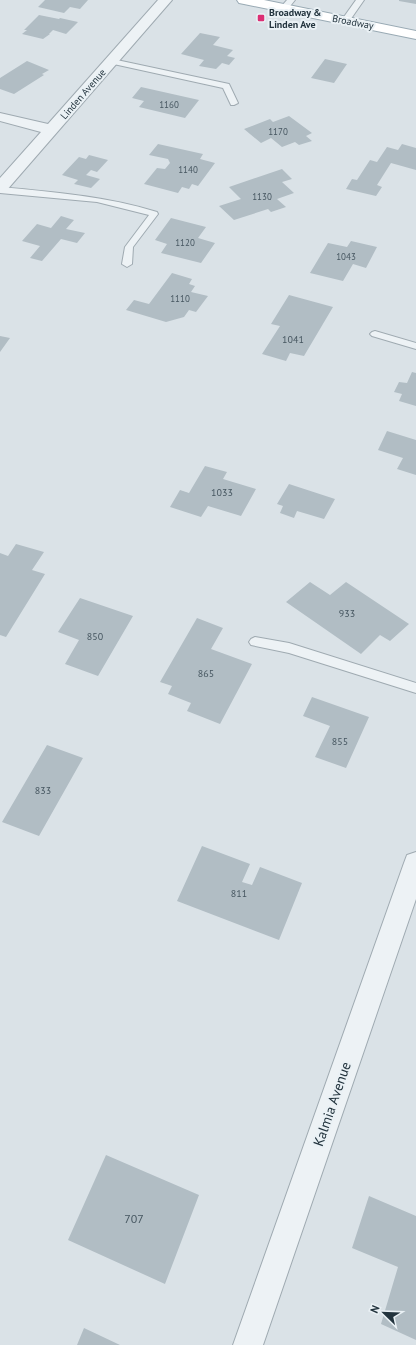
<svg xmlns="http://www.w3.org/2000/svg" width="416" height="1345" font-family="'PT Sans',sans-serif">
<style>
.building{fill:#b1bdc4}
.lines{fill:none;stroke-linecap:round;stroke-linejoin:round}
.service-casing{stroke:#9faab1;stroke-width:2}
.minor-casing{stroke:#9faab1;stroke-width:2}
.primary-casing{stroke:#99aab4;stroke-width:2}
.service{fill:#edf2f5;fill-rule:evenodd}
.minor{fill:#edf2f5;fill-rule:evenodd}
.primary{fill:#fff;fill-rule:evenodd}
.poi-dot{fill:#dc2f74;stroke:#eaf1f5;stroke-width:1.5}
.labels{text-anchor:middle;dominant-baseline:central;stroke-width:4;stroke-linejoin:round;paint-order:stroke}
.far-number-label{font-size:9px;fill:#465660}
.far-poi-label{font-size:10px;font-weight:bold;fill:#23343e;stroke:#eaf1f5;text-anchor:start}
.far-street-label{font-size:10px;fill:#23343e;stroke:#eaf1f5}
.number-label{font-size:10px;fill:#465660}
.near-number-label{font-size:12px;fill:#465660}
.near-street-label{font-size:14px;fill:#23343e;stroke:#eaf1f5}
</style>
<rect width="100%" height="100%" fill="#dae2e7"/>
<path class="building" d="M 45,0 L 88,0 L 80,9 L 70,7 L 64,13 L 38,7 Z
M 399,0 L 416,0 L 416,4 L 399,1 Z
M 39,15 L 59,19 L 60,18 L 78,22 L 66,34 L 53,30 L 49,34 L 50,34 L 43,39 L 22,34 L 27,30 L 24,30 Z
M 200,33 L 220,37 L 213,45 L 233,50 L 227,56 L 235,58 L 229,65 L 222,63 L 216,69 L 199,66 L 204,60 L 181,54 Z
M 325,59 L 347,64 L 334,83 L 311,78 Z
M 27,61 L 49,70 L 42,74 L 44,75 L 14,94 L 0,89 L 0,78 Z
M 141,87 L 199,100 L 185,118 L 139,107 L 144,101 L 132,98 Z
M 289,116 L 312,133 L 306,136 L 312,141 L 299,145 L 295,142 L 282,147 L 271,138 L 261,143 L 244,129 L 270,119 L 273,122 Z
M 158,144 L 203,154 L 200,159 L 215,163 L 198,186 L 192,184 L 189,189 L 182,187 L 178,193 L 144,184 L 157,168 L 165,169 L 170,163 L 168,159 L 149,155 Z
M 402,144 L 416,148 L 416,170 L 391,163 L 377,185 L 382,187 L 376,196 L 346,189 L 352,179 L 357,180 L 370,160 L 377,162 L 387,147 L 398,150 Z
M 89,155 L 108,160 L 97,172 L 91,170 L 86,175 L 100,179 L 91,188 L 74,184 L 78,180 L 62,175 L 79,157 L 86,159 Z
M 282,169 L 292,179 L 282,182 L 294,193 L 277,199 L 286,207 L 271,212 L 268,209 L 234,220 L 219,206 L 241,199 L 229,187 Z
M 61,216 L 74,220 L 66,229 L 85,233 L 77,243 L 61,239 L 42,261 L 30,258 L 40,246 L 22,241 L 37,224 L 51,228 Z
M 171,218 L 206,227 L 198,238 L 215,243 L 201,263 L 161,253 L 167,244 L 155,240 Z
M 351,241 L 377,247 L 366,268 L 353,264 L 343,281 L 310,273 L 328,243 L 347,247 Z
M 172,273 L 192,279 L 189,284 L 195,286 L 191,292 L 208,296 L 196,312 L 189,310 L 184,317 L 166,322 L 126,310 L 134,300 L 149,304 Z
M 289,295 L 333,307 L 304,356 L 290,353 L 286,361 L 262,354 L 280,326 L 271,324 Z
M 0,336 L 10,338 L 0,352 Z
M 412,372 L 416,373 L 416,406 L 399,401 L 402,394 L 394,392 L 399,382 L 407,383 Z
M 387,431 L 416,440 L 416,475 L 397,469 L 403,458 L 378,450 Z
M 205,466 L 227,472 L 223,479 L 256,489 L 241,516 L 208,506 L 201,517 L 170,507 L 180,490 L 189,493 Z
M 289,484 L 335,499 L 324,519 L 297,511 L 294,518 L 280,513 L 283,506 L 277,504 Z
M 16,544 L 44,552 L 32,570 L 45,574 L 6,637 L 0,635 L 0,553 L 8,556 Z
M 310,582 L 330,595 L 346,582 L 409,624 L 390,641 L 380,635 L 361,654 L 286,602 Z
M 80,598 L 133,616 L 98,676 L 65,664 L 79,640 L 58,632 Z
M 197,618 L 223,628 L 211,649 L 252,664 L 220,724 L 187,711 L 191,703 L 168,694 L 172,686 L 160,682 Z
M 312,697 L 369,717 L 346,768 L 315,757 L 330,726 L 303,716 Z
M 47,745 L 83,758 L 39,836 L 2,822 Z
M 202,846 L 250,864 L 242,882 L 252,885 L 260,867 L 302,883 L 279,940 L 177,901 Z
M 106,1155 L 199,1195 L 165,1284 L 68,1240 Z
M 369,1196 L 416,1216 L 416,1340 L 381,1324 L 398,1267 L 352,1248 Z
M 84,1328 L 120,1345 L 77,1345 Z"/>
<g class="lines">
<defs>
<path id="service" d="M 287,0 L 295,0 L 287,10 L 281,10 L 280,8 Z
M 356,0 L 364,0 L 348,23 L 342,23 L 341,21 Z
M 109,59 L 112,59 L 229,84 L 238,103 L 234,105 L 231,105 L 223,88 L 109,63 Z
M 0,187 C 53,192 106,196 157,212 L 158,214 L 133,247 L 132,264 L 127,267 L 122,264 L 125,247 L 149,215 L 97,202 L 0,193 Z
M 375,331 L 416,343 L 416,349 L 372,336 L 370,334 L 372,332 Z
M 255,637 L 289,643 L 416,683 L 416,693 L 289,653 L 251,645 L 249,642 L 251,639 Z"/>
<path id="minor" d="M 158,0 L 172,0 L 6,191 L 0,193 L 0,178 L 41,132 L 0,121 L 0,113 L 48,124 Z
M 416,852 L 416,899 L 263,1345 L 233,1345 L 404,863 L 407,855 Z"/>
<path id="primary" d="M 237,0 L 264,0 L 416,31 L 416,39 L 244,4 L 239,3 Z"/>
</defs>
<use href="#service" class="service-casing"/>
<use href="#minor" class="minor-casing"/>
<use href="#primary" class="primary-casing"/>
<use href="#service" class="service"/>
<use href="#minor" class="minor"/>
<use href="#primary" class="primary"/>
</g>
<rect class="poi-dot" x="257" y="14" width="8" height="8" rx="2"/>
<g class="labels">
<g class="far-number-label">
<text x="169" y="104">1160</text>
<text x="278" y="131">1170</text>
<text x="188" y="169">1140</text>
<text x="262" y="196">1130</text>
<text x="185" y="242">1120</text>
<text x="346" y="256">1043</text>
<text x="180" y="298">1110</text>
</g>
<g class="far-poi-label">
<text x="269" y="12">Broadway &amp;<tspan x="269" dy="12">Linden Ave</tspan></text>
</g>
<g class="far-street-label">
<text transform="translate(353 22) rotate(11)">Broadway</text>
<text transform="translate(83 94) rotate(-49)">Linden Avenue</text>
</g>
<g class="number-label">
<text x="293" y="339">1041</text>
<text x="222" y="492">1033</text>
<text x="347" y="613">933</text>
<text x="95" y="636">850</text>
<text x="206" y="673">865</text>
<text x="340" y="741">855</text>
<text x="43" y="790">833</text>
<text x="239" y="893">811</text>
</g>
<g class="near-number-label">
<text x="134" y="1218">707</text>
</g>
<g class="near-street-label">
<text transform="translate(332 1104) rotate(-71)">Kalmia Avenue</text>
</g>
</g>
<g transform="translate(384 1313) rotate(293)" stroke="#eaf1f5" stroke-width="3" paint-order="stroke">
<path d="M0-3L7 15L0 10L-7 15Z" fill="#23343e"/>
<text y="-6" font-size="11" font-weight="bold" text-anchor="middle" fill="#23343e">N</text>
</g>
</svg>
